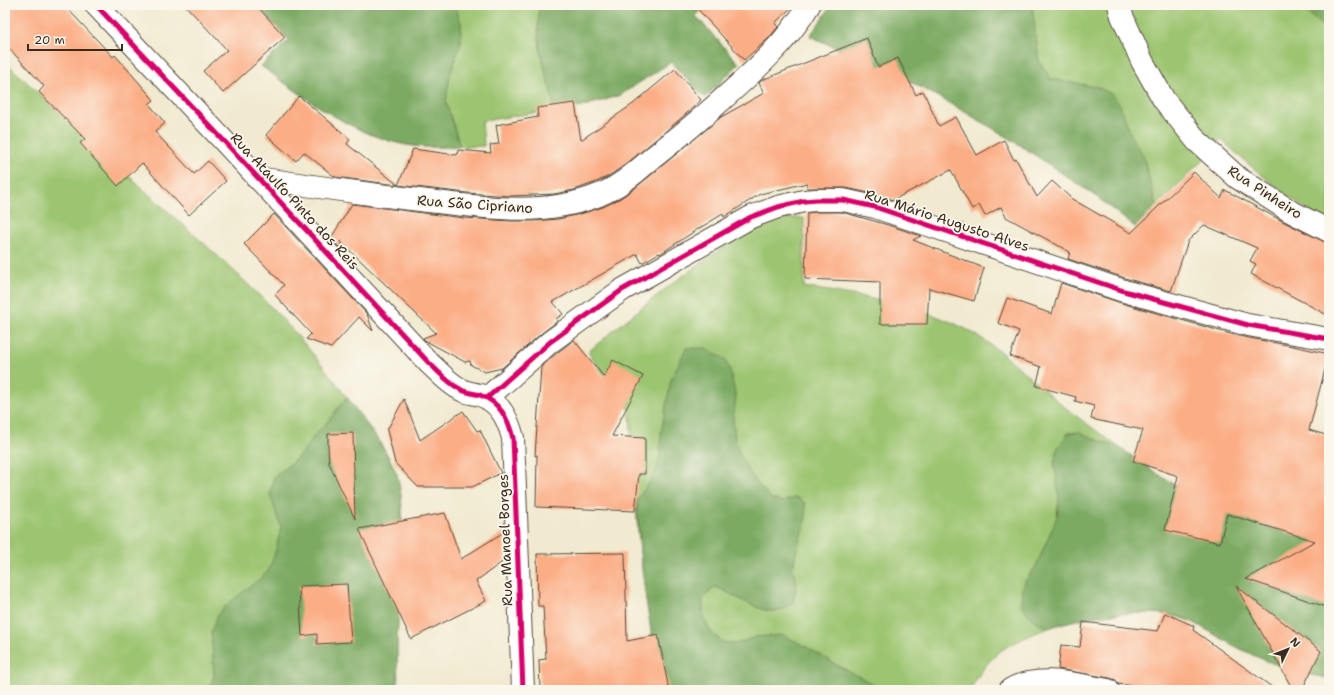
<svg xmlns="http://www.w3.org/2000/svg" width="1334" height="695" font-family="'Shantell Sans',sans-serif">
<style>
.green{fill:#9cc571;stroke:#6c7848}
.forest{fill:#7daa63;stroke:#5c6a40}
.building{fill:#fbae86}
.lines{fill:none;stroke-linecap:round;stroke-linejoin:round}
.minor-casing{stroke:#564739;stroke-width:24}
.minor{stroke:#fff;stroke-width:22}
.cycleway-casing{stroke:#fbf7ec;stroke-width:8}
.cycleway{stroke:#d6006c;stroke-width:5}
.labels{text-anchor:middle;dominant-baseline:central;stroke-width:3.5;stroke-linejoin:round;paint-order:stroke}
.street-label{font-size:14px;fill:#3b2a1e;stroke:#fbf7ec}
</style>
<rect width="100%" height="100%" fill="#fbf7ec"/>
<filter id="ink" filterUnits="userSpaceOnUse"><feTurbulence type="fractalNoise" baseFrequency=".025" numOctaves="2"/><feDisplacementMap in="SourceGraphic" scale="8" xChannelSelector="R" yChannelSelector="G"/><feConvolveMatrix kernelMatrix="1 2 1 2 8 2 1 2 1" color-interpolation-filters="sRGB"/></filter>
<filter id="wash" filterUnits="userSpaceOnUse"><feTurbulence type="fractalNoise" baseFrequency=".012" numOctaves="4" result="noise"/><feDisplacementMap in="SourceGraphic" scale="16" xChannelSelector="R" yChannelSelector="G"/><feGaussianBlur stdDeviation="0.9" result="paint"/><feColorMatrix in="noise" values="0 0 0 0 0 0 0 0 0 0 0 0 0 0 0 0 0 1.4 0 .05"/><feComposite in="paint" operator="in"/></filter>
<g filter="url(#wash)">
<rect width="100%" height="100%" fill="#f1ead0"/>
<path class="green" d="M 257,5 L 706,5 L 696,16 L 739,64 L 705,98 L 671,62 L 620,95 L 605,100 L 584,106 L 527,114 L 482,121 L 484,146 C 458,146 427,150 402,144 C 349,133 304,96 261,66 L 289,40 Z
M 832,5 L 1329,5 L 1329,225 C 1291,199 1254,171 1221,139 L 1201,162 L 1135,227 L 1097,197 L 1052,166 L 1011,139 L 966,112 L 898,75 L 810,36 Z
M 5,62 C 51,105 98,148 145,191 C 182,224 220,257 256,292 C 293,328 326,368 356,410 C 369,428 392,455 397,477 C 406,508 402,543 400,575 C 398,614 396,652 398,690 L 5,690 Z
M 787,218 L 804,218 L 804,287 C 859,296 930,306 978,336 C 1008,355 1034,382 1062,405 C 1086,424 1112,442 1137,460 C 1168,482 1201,504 1236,517 C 1244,520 1252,521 1260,522 C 1275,525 1290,529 1304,532 L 1329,678 C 1295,674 1260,659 1230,643 C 1215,635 1201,624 1185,619 C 1170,614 1156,613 1140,613 C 1097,613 1059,621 1020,640 C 1014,643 1007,646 1002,650 C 988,660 978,675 970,690 L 661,690 L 646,600 L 640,552 L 634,489 L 630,411 L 588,352 C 626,320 663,289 704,261 C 729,243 756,224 787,218 Z"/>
<path class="forest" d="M 257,5 L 455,5 L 461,23 L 461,43 L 450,75 L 446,102 L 460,146 C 441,147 420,148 402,144 C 349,133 304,96 261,66 L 289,40 Z
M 539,5 L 706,5 L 696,16 L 739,64 L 705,98 L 671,62 L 620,95 L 584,106 L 555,110 L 540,50 L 538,28 Z
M 832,5 L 1032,5 L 1039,61 L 1051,79 L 1097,87 L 1112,94 L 1120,105 L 1133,140 L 1143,155 L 1156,206 L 1135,227 L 1097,197 L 1011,139 L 930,92 L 898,75 L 810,36 Z
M 1299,5 L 1329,5 L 1329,28 L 1320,24 Z
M 686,348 L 706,348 L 725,359 L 730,370 L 736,398 L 733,420 L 736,445 L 747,469 L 759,486 L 772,499 L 782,502 L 796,497 L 805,503 L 806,518 L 796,553 L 793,568 L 797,586 L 792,603 C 788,605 783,610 779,611 C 761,615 733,593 715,587 L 703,598 L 703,618 L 711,632 L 723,642 L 736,644 L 755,637 L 783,635 L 807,647 L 835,664 L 884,690 L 661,690 L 646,600 L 640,552 L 637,500 L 647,486 L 656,471 L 660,454 L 661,432 L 671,380 Z
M 347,397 L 378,440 L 389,459 L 397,474 L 401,494 L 402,551 L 397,639 L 398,690 L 209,690 L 214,675 L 211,632 L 218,614 L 229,603 L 257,581 L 269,570 L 276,550 L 281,527 L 270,494 L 274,477 L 289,465 L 302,453 L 314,436 L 329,420 Z
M 1080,432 L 1092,438 L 1120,448 L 1164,478 L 1203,502 L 1237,517 L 1304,532 L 1329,534 L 1329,678 C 1296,674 1260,660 1231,644 C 1216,636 1202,626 1186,619 C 1171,613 1157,613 1141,613 C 1106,613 1081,617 1048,628 L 1032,619 L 1021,604 L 1022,586 L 1036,566 L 1057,517 L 1059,496 L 1054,463 L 1058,447 L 1068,433 Z"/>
<g id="blocks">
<path class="building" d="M 5,5 L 64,5 L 113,57 L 115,55 L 154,100 L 149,104 L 165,123 L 155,132 L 194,174 L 208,161 L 226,181 L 189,215 L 142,163 L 118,186 L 80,143 L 85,139 L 39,92 L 44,86 L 5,44 Z
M 185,5 L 256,5 L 285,37 L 223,93 L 203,71 L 227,50 Z
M 694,5 L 794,5 L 775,23 L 778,27 L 768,39 L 744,60 Z
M 867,38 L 878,67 L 898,58 L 916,95 L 923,91 L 939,126 L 956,117 L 977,155 L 1004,140 L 1014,160 L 1016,159 L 1037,197 L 1052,181 L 1072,199 L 1131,233 L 1194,172 L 1221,198 L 1225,190 L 1284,222 L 1329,244 L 1329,316 L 1251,274 L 1256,264 L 1250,261 L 1257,248 L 1204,225 L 1188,241 L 1171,291 L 1128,279 L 1068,259 L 1070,252 L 1006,217 L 1001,207 L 985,216 L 979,205 L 972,209 L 951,170 L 893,200 L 878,195 L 846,188 L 807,188 L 807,183 L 760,194 L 724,217 L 723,214 L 698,229 L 660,254 L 659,253 L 642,263 L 637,254 L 553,302 L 563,314 L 556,319 L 558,321 L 542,333 L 502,368 L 485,372 L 471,365 L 470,361 L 465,362 L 426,341 L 423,338 L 436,333 L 340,241 L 344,253 L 331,238 L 352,204 L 464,218 L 511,221 L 534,221 L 558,219 L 580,214 L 603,207 L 619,199 L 634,189 L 721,117 L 764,93 L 759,83 L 762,80 Z
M 675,69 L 701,100 L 685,115 L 625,165 L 607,177 L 594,183 L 574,190 L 554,194 L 511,196 L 467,193 L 398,185 L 413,149 L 457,155 L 458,150 L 491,153 L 490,145 L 499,144 L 496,125 L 538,117 L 537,108 L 575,103 L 581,140 L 633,104 Z
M 299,96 L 350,139 L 347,144 L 398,185 L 335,177 L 304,152 L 296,161 L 266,135 Z
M 817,212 L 842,212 L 888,225 L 921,236 L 913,240 L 984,268 L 974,301 L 929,288 L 927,324 L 880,324 L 880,282 L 805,279 L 807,213 Z
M 274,214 L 367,314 L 373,331 L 359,317 L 331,348 L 306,339 L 311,334 L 275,295 L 284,285 L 244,244 Z
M 1061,283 L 1121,303 L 1238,336 L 1293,346 L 1329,354 L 1309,430 L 1329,436 L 1329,608 L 1246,579 L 1315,541 L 1227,514 L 1220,543 L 1165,530 L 1178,476 L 1133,461 L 1143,430 L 1091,419 L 1094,406 L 1075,401 L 1076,397 L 1036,386 L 1041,367 L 1010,356 L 1019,331 L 998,323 L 1007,298 L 1052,314 Z
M 574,340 L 604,377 L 613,360 L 643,376 L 612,436 L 645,438 L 645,474 L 639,474 L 635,511 L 536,507 L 537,455 L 535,456 L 541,367 L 558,352 Z
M 404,399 L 420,440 L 463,411 L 477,431 L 480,430 L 501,473 L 472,487 L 418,487 L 395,463 L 387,430 Z
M 353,433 L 355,519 L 329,463 L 328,446 L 328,434 Z
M 445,513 L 461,559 L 504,532 L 505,560 L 476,581 L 486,601 L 411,639 L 359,529 Z
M 625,553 L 627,641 L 658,635 L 669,690 L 540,690 L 539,660 L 546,659 L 543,606 L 538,606 L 537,554 Z
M 347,584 L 351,642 L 317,644 L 317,634 L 302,636 L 299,586 Z
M 1236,586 L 1321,651 L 1302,690 L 1293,690 Z
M 1165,613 L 1194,626 L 1193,630 L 1276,690 L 1166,690 L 1118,684 L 1116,680 L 1110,678 L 1058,669 L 1061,645 L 1080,647 L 1083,622 L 1158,631 Z"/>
</g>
</g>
<g filter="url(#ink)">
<use href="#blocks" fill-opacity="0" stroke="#564739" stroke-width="1"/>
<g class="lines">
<defs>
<path id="minor" d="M 96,5 L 224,141 L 429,363 C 439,372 448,383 460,389 C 466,393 473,393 480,395 C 500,402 508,419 513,438 L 523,690
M 1119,5 L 1122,16 L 1142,61 L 1164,100 L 1197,141 L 1238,178 L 1290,211 L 1329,231
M 257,178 C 311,186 366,194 420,200 C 480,207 542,218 599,195 C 619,187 635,173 651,159 C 670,144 689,129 707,113 C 744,80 784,47 809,5
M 487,398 L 550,342 L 622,290 L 751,217 L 778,207 L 804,201 L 816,200 L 843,200 L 875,207 L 1124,291 L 1248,325 L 1329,339
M 1010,690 C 1037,673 1079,685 1108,690"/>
</defs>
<use href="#minor" class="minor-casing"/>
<use href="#minor" class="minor"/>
<defs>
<path id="cycleway" d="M 96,5 L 224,141 L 429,363 C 439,372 448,383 460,389 C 466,393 473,393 480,395 C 500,402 508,419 513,438 L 523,690
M 487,398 L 550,342 L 622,290 L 751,217 L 778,207 L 804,201 L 816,200 L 843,200 L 875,207 L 1124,291 L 1248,325 L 1329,339"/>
</defs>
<use href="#cycleway" class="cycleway-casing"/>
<use href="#cycleway" class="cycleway"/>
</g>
</g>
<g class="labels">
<g class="street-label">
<text transform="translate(1265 192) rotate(33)">Rua Pinheiro</text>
<text transform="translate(295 201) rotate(47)">Rua Ataulfo Pinto dos Reis</text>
<text transform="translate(475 204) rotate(4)">Rua São Cipriano</text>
<text transform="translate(947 220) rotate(18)">Rua Mário Augusto Alves</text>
<text transform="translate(505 540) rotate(-92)">Rua Manoel Borges</text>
</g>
</g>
<rect width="1334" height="695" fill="none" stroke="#fbf7ec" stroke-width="20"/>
<g transform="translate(1288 649) rotate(47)" stroke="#fbf7ec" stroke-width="3" paint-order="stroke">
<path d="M0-3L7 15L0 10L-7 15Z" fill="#3b2a1e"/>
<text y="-6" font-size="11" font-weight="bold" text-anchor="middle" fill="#3b2a1e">N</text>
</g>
<path d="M28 44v6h94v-6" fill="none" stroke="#3b2a1e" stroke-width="2"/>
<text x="34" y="44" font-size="12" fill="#3b2a1e" stroke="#fbf7ec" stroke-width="3" paint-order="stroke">20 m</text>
</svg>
